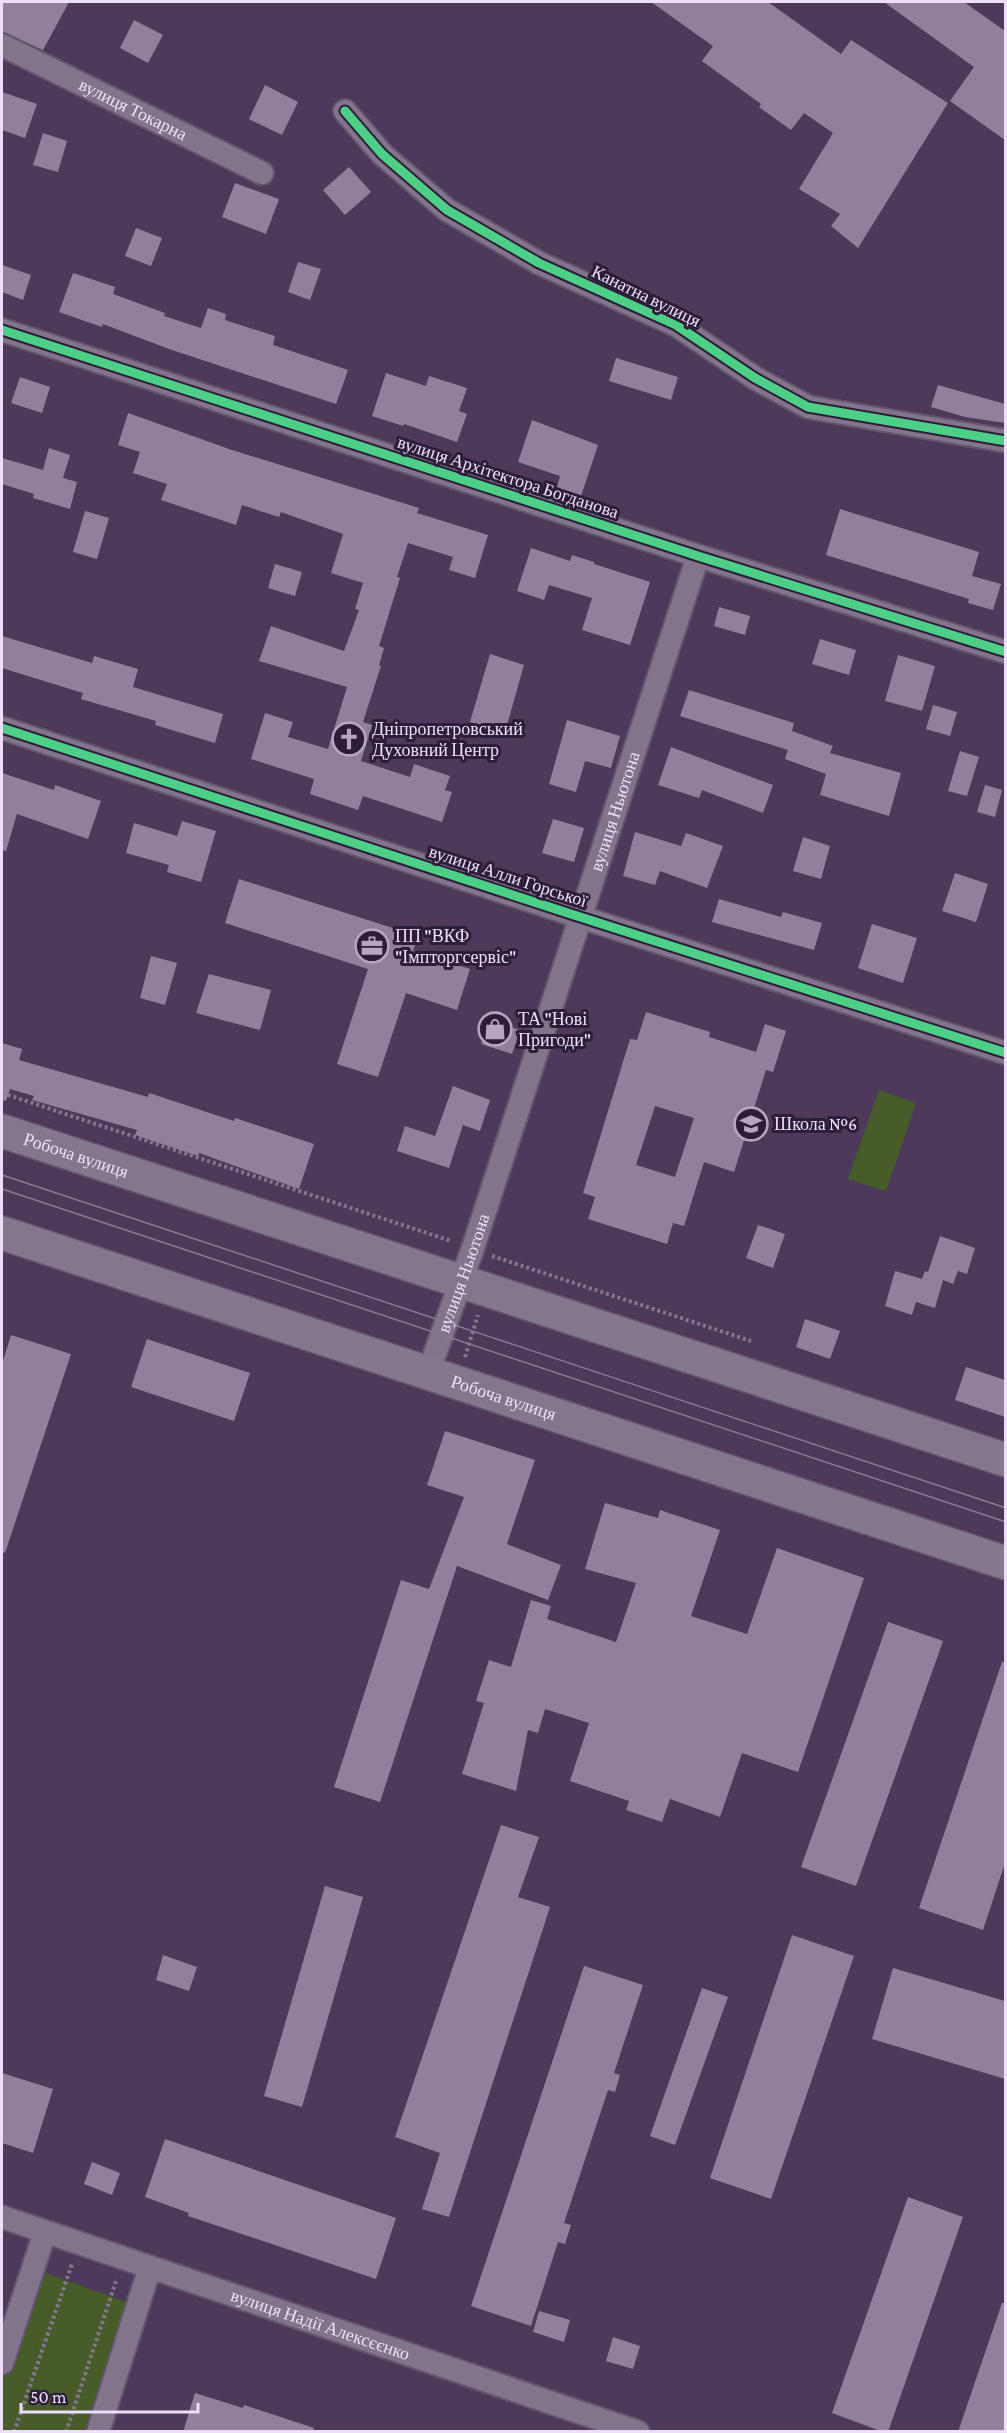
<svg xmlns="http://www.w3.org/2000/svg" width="1007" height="2433" font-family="'Crimson Pro',serif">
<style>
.green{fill:#485c2a}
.building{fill:#90809e;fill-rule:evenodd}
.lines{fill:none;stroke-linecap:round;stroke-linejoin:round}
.street-casing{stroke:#64556f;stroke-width:26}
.primary-casing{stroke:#64556f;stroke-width:36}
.path{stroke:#83778c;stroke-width:4;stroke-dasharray:3 3;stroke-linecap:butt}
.street{stroke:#81748b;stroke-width:22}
.primary{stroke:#83768d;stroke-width:33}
.tram{stroke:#887c92;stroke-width:1.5}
.cycleway-casing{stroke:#2c1e39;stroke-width:13}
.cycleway{stroke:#4dcf88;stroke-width:9}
.labels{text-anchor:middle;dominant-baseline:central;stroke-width:6;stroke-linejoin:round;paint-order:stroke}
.street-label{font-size:18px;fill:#eddefb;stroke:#2c1e39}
.poi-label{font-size:18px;fill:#eddefb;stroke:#2c1e39;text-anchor:start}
</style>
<rect width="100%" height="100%" fill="#4d3a5b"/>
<path class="green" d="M 879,1090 L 916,1103 L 886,1191 L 848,1179 Z
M 37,2270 L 135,2305 L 93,2431 L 2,2432 L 2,2377 Z"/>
<path class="building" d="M 2,2 L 69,2 L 43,50 L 2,32 Z
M 651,2 L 768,2 L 841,54 L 851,40 L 948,103 L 858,248 L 831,226 L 840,214 L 799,189 L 833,133 L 804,113 L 791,130 L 759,107 L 761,104 L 702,61 L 713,46 Z
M 884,2 L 964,2 L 1005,31 L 1005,140 L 950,101 L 974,67 Z
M 134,20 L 163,35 L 148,63 L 120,48 Z
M 265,85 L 298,102 L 282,135 L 249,119 Z
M 2,92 L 37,104 L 25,138 L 2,130 Z
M 43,133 L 67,141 L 58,172 L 33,165 Z
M 349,167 L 371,192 L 345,215 L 323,190 Z
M 235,183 L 279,199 L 266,234 L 222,217 Z
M 136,228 L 162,238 L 151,266 L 125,256 Z
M 298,262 L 321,269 L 310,300 L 288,292 Z
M 2,265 L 31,275 L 23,300 L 2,292 Z
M 73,273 L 115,287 L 113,294 L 165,313 L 164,316 L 201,328 L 208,308 L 226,314 L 225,320 L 275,336 L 273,345 L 348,370 L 336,404 L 169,349 L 103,324 L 102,327 L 59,312 Z
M 616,358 L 678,377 L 671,400 L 609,381 Z
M 386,373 L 426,386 L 429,376 L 467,388 L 459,411 L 467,414 L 457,442 L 404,424 L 403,426 L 372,416 Z
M 20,377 L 50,387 L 42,413 L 11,403 Z
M 938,385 L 1005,404 L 1005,423 L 965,417 L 931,407 Z
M 128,413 L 232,450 L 419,508 L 417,513 L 488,535 L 475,578 L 449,570 L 453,557 L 408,543 L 397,577 L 400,578 L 379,646 L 384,648 L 379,665 L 381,666 L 363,722 L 372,725 L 361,761 L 410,777 L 414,764 L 450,776 L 445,790 L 452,792 L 442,822 L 363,796 L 358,810 L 310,794 L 314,779 L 251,759 L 265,713 L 293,722 L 288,737 L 328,749 L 347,687 L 259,661 L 271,626 L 344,651 L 359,610 L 355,609 L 363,583 L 331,573 L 343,534 L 281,512 L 279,517 L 242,505 L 236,525 L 161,500 L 167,484 L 133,473 L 140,452 L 118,445 Z
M 532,420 L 598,445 L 581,496 L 557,487 L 560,476 L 518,462 Z
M 49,448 L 70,455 L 63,478 L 77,482 L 70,509 L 33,498 L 34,494 L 2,484 L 2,458 L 43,470 Z
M 840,509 L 979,552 L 972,576 L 1001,584 L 993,610 L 968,603 L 969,599 L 826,555 Z
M 85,511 L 109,518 L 97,559 L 73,552 Z
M 531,548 L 570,561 L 572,555 L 594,562 L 594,564 L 650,582 L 630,645 L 582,630 L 592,598 L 549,585 L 544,600 L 517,591 Z
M 275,564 L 302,572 L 295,596 L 268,588 Z
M 719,607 L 750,616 L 745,635 L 714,626 Z
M 2,636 L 92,663 L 94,656 L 138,669 L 133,687 L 223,714 L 215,743 L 155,725 L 156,721 L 81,699 L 83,693 L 2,668 Z
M 820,639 L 856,650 L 849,675 L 812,664 Z
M 490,654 L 524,665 L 505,732 L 470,722 Z
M 898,655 L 935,666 L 922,711 L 885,701 Z
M 689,690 L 794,723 L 792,731 L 833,746 L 830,753 L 901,773 L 889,816 L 820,795 L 826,774 L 785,759 L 788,750 L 680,716 Z
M 933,705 L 957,712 L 950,736 L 926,729 Z
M 567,720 L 620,736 L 611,768 L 585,761 L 576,792 L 549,784 Z
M 671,747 L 773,785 L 763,813 L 702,790 L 699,798 L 658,785 Z
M 960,751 L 979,757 L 967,796 L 948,791 Z
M 2,773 L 54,790 L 55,785 L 101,801 L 88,839 L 17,814 L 6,851 L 2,850 Z
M 985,785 L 1002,790 L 995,817 L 977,812 Z
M 553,819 L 584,828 L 574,862 L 542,853 Z
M 182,821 L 216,831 L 201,882 L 167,872 L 169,865 L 126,853 L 134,823 L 177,836 Z
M 635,832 L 681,846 L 686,833 L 723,846 L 707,888 L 660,871 L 655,885 L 623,876 Z
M 803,837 L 830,846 L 821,879 L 793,871 Z
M 955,873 L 988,884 L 976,922 L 942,911 Z
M 239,879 L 418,936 L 413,951 L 470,969 L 457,1010 L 406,993 L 378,1077 L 337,1064 L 368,969 L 225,923 Z
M 719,899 L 781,917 L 783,912 L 822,923 L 814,950 L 712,922 Z
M 872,924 L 917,938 L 903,983 L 858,968 Z
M 151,956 L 177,963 L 165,1005 L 140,998 Z
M 209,974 L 271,990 L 260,1030 L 196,1013 Z
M 646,1012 L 710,1032 L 709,1037 L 756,1052 L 765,1024 L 786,1031 L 773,1072 L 766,1070 L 734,1172 L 704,1162 L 684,1226 L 673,1223 L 667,1244 L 588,1219 L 595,1197 L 583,1193 L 630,1039 L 637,1040 ZM 655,1106 L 694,1118 L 675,1177 L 636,1165 Z
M 489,1021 L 520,1030 L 512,1054 L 481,1044 Z
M 2,1043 L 22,1049 L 19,1060 L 148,1097 L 149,1093 L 234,1121 L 235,1118 L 314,1144 L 299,1189 L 199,1153 L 198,1156 L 135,1135 L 137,1130 L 32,1100 L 34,1096 L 10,1089 L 6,1101 L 2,1100 Z
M 453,1086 L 490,1100 L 480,1131 L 463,1125 L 449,1168 L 397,1151 L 405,1126 L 435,1136 Z
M 758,1225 L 785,1234 L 773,1268 L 746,1258 Z
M 940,1236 L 975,1248 L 967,1274 L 958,1271 L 953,1284 L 943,1280 L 935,1308 L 916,1302 L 912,1315 L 885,1306 L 895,1271 L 922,1279 L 925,1271 L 928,1272 Z
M 805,1319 L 840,1331 L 830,1359 L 796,1347 Z
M 11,1335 L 71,1354 L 5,1553 L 2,1552 L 2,1364 Z
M 147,1339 L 250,1373 L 234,1421 L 131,1387 Z
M 966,1367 L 1005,1380 L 1005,1417 L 955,1400 Z
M 445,1431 L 535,1460 L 507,1544 L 561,1565 L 548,1600 L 457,1566 L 380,1802 L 334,1787 L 401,1580 L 429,1589 L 464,1497 L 427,1485 Z
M 605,1503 L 658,1518 L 660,1510 L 720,1530 L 691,1616 L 747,1634 L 777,1548 L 864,1578 L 798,1772 L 742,1753 L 720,1817 L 670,1799 L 662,1822 L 626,1810 L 629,1801 L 570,1781 L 589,1723 L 545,1709 L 538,1733 L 528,1730 L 516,1791 L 462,1774 L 484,1703 L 476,1701 L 489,1660 L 511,1667 L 531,1600 L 551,1606 L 547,1619 L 616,1642 L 636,1583 L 585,1569 Z
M 888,1622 L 943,1641 L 856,1886 L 801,1867 Z
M 1002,1662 L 1005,1662 L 1005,1863 L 983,1930 L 919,1908 Z
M 501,1825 L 539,1837 L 518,1897 L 550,1907 L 449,2217 L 422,2209 L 440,2153 L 395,2137 Z
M 325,1886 L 363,1897 L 302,2107 L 264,2096 Z
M 792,1935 L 854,1956 L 771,2199 L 710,2178 Z
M 163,1955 L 197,1967 L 189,1991 L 156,1980 Z
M 584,1966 L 643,1985 L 614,2073 L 620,2075 L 615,2092 L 608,2090 L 564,2223 L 571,2225 L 565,2244 L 558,2242 L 531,2326 L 471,2306 Z
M 893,1968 L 1005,2001 L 1005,2079 L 872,2039 Z
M 702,1988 L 728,1997 L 675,2145 L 650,2136 Z
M 2,2073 L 53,2089 L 33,2153 L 2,2143 Z
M 165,2139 L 396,2218 L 376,2279 L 188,2216 L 189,2213 L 145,2197 Z
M 92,2162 L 120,2173 L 112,2195 L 84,2184 Z
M 908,2197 L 963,2217 L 888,2432 L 883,2432 L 832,2413 Z
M 1002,2303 L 1005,2303 L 1005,2432 L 958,2432 Z
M 539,2311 L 570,2320 L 564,2342 L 533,2332 Z
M 613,2337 L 640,2346 L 633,2369 L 606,2361 Z
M 195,2393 L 243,2408 L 244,2405 L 314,2428 L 313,2432 L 183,2432 Z"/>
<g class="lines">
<defs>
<g id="street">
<path id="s1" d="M 2,45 L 262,173"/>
<path d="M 345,111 L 382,154 L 447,210 L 539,263 L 676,325 L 755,378 L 808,407 L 1006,441"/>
<path d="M 2,330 L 698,556 L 1006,652"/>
<path d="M 2,728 L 574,915 L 1006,1053"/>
<path id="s2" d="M 428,1373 L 473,1248 L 698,556"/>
<path id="s3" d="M 2,2217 L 638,2432"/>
<path d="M 2,2363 L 45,2232"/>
<path d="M 98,2432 L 150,2267"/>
</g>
<g id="primary">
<path id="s4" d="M 2,1131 L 1006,1460"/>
<path id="s5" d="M 2,1233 L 1006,1563"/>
</g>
</defs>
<use href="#street" class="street-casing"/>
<use href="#primary" class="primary-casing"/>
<path class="path" d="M 2,1093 L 451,1241
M 492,1256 L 751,1341
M 465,1357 L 478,1315
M 14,2432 L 72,2264
M 66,2432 L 117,2278"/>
<use href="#street" class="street"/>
<use href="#primary" class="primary"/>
<path class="tram" d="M 2,1175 L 1006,1508
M 2,1189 L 1006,1522"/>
<defs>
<path id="cycleway" d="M 345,111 L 382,154 L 447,210 L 539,263 L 676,325 L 755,378 L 808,407 L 1006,441
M 2,330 L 698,556 L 1006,652
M 2,728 L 574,915 L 1006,1053"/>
</defs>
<use href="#cycleway" class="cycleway-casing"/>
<use href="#cycleway" class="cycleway"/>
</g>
<defs>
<symbol id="church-ring" viewBox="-11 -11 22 22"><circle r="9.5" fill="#2c1e39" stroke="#b5a5c3" stroke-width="1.5"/><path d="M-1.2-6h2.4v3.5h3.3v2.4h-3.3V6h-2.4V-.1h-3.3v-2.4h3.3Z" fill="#b5a5c3"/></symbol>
<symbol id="office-ring" viewBox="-11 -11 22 22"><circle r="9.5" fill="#2c1e39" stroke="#b5a5c3" stroke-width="1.5"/><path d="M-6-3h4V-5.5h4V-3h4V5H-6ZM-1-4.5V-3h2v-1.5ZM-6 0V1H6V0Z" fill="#b5a5c3"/></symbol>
<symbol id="shop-ring" viewBox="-11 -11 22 22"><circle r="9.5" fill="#2c1e39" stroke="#b5a5c3" stroke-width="1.5"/><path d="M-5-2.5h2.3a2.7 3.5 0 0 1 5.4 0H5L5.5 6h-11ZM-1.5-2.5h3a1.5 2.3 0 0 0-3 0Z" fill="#b5a5c3"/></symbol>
<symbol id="school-ring" viewBox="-11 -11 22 22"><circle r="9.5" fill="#2c1e39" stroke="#b5a5c3" stroke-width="1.5"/><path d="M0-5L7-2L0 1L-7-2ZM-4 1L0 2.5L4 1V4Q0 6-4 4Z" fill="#b5a5c3"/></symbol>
</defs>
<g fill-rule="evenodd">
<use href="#church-ring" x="330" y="720" width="38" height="38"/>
<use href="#office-ring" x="353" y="927" width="38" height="38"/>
<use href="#shop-ring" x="476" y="1010" width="38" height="38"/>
<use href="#school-ring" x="732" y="1105" width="38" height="38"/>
</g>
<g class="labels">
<g class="street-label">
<text stroke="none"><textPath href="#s1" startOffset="146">вулиця Токарна</textPath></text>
<text transform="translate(646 296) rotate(26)">Канатна вулиця</text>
<text transform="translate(508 477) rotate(18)">вулиця Архітектора Богданова</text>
<text stroke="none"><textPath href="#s2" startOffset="592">вулиця Ньютона</textPath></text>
<text transform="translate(508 876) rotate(18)">вулиця Алли Горської</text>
<text stroke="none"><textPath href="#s4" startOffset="78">Робоча вулиця</textPath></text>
<text stroke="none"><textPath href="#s2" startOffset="106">вулиця Ньютона</textPath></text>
<text stroke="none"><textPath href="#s5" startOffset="528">Робоча вулиця</textPath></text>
<text stroke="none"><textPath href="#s3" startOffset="336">вулиця Надії Алексєєнко</textPath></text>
</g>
<g class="poi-label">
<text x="372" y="729">Дніпропетровський<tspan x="372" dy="21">Духовний Центр</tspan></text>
<text x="395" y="936">ПП "ВКФ<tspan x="395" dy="21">"Імпторгсервіс"</tspan></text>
<text x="518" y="1019">ТА "Нові<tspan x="518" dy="21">Пригоди"</tspan></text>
<text x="774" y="1124">Школа №6</text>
</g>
</g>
<rect width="1007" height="2433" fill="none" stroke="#eddefb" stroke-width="6"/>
<path d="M21 2403v9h177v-9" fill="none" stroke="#eddefb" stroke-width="3"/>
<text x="30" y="2403" font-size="18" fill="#eddefb" stroke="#2c1e39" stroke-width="4.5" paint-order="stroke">50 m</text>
</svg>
